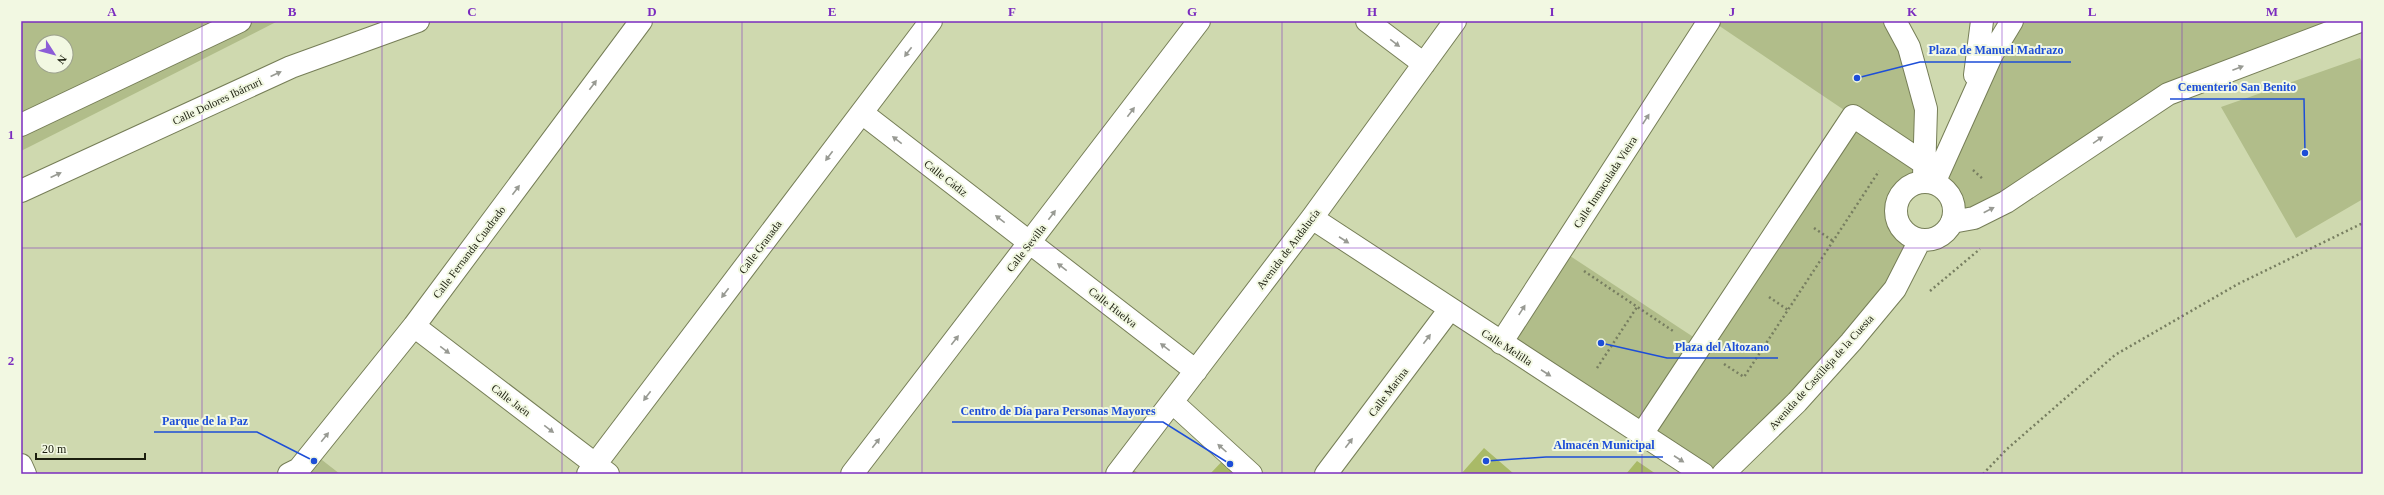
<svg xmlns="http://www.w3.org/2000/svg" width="2384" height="495" font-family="'Times New Roman',serif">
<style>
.green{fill:#b1bd8a;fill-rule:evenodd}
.building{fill:#a9ba67}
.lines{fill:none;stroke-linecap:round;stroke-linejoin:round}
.street-casing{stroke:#767e57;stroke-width:24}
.secondary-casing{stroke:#767e57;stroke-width:24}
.path{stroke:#777e60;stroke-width:2.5;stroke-dasharray:2 3;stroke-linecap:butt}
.street{stroke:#fff;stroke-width:22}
.secondary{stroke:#fff;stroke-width:22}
.oneway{fill:#989a93}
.grid{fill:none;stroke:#7b2cbf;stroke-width:1;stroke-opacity:0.55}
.labels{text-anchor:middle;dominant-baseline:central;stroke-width:4;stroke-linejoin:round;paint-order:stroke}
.street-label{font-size:11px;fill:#1b1e0e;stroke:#f2f8e2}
.leader{fill:none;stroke:#1d4ed8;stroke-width:1.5}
.callout-dot{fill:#1d4ed8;stroke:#f2f8e2;stroke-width:1.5}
.callout-label{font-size:12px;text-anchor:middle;font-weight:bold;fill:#1d4ed8;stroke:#f2f8e2;stroke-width:4;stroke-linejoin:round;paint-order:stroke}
.neatline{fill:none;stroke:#7b2cbf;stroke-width:1.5}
.grid-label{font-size:13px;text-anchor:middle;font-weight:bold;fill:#7b2cbf}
</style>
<rect width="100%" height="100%" fill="#cfd9af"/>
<path class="green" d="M 21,21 L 278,21 L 21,151 ZM 42,42 L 66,42 L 66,66 L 42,66 Z
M 1712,21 L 1895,21 L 1909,47 L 1924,181 C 1893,188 1885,218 1911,237 L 1895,289 L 1723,474 L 1703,474 L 1501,343 L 1561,250 L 1701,342 L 1853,116 Z
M 2012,21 L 2360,21 L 2168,94 L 2006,202 L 1954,212 L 1949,194 L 1942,187 Z
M 2360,58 L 2363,63 L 2363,199 L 2296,238 L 2221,107 Z
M 313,453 L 340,474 L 289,474 Z"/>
<path class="building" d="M 1484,448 L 1514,474 L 1461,474 Z
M 1229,454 L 1251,474 L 1210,474 Z
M 1637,461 L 1656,474 L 1626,474 Z
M 1124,465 L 1140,474 L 1117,474 Z"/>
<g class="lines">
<defs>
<path id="street" d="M 1367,21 L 1424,64
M 1895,21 L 1909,47 L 1926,109 L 1924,176
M 1975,75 L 1982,21
M 862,113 L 1196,371
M1896 211a29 29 0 1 1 58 0a29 29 0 1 1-58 0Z
M 1934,183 L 1992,54 L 2012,21
M 21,191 L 291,67 L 418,21
M 1312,218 L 1703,474
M 414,326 L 608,474
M 1501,343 L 1709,21
M 1172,402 L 1251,474
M 1642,434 L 1853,116 L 1925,164
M 21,465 L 25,474
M 289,474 L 299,469 L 414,326 L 641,21
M 588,474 L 931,21
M 852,474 L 1199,21
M 1117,474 L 1312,218 L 1455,21
M 1326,474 L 1450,309
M 1723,474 L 1797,402 L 1851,342 L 1895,289 L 1920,240"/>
<path id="secondary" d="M 21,125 L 240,21
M 1952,222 L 1974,218 L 2006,202 L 2168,94 L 2360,21"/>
</defs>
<use href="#street" class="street-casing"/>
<use href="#secondary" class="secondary-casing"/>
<path class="path" d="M 1973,170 L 1984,180
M 1814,228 L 1833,241
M 1584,271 L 1673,331
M 1930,291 L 1980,249
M 1769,297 L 1788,310
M 1724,364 L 1744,377 L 1879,171
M 1597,368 L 1637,307
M 1983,474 L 2007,449 L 2115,355 L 2238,284 L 2363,223"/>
<use href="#street" class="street"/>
<use href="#secondary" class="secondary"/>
</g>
<defs><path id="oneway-solid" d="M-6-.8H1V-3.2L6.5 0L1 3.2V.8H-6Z"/></defs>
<g class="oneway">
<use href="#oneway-solid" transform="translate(1395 43) rotate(37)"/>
<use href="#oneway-solid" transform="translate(908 52) rotate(127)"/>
<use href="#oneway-solid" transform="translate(2238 68) rotate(-21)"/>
<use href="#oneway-solid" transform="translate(276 74) rotate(-25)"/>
<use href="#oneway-solid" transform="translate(593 85) rotate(-53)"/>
<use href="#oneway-solid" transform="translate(1131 112) rotate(-53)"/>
<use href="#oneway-solid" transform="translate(1646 119) rotate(-57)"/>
<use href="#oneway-solid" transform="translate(897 140) rotate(-142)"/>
<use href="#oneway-solid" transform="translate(2098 140) rotate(-34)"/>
<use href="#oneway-solid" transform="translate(829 156) rotate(127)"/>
<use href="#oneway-solid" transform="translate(56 175) rotate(-25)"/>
<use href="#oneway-solid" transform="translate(516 190) rotate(-53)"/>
<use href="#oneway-solid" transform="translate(1989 210) rotate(-27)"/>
<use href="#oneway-solid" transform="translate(1052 215) rotate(-53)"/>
<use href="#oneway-solid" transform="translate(1000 219) rotate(-142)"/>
<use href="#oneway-solid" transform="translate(1344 240) rotate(33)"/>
<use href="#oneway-solid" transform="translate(1062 267) rotate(-142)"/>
<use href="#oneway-solid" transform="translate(725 293) rotate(127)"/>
<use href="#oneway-solid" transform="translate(1522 310) rotate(-57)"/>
<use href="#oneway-solid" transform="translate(1427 339) rotate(-53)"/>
<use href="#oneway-solid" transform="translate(955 340) rotate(-52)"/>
<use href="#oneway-solid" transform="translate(1165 347) rotate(-142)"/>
<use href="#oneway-solid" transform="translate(445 350) rotate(37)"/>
<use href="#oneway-solid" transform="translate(1546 373) rotate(33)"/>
<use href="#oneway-solid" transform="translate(647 396) rotate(127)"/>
<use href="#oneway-solid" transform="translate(549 429) rotate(37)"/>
<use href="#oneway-solid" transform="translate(325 437) rotate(-51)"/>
<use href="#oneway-solid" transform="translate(876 443) rotate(-52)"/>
<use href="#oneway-solid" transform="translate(1349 443) rotate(-53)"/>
<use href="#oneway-solid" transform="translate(1222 448) rotate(-138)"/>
<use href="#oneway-solid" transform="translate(1679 459) rotate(33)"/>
</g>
<path class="grid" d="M 202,21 L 202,474M 382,21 L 382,474M 562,21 L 562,474M 742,21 L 742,474M 922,21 L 922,474M 1102,21 L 1102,474M 1282,21 L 1282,474M 1462,21 L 1462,474M 1642,21 L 1642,474M 1822,21 L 1822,474M 2002,21 L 2002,474M 2182,21 L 2182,474M 21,248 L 2363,248"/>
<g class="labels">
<g class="street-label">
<text transform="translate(217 101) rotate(-25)">Calle Dolores Ibárruri</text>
<text transform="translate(946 178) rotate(38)">Calle Cádiz</text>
<text transform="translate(1605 182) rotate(-57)">Calle Inmaculada Vieira</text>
<text transform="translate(760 247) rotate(-53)">Calle Granada</text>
<text transform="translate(1026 248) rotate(-52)">Calle Sevilla</text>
<text transform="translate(1288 249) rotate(-53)">Avenida de Andalucía</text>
<text transform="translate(469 252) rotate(-53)">Calle Fernanda Cuadrado</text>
<text transform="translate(1113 307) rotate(38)">Calle Huelva</text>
<text transform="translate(1507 347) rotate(33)">Calle Melilla</text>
<text transform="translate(1821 372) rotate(-48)">Avenida de Castilleja de la Cuesta</text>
<text transform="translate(1388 392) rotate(-53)">Calle Marina</text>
<text transform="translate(511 400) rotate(37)">Calle Jaén</text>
</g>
</g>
<path class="leader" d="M1857 78L1920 62H2071M2305 153L2304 99H2170M1601 343L1667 358H1778M1230 464L1163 422H952M314 461L257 432H154M1486 461L1546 457H1663"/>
<g class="callout-dot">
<circle cx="1857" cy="78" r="4"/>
<circle cx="2305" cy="153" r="4"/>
<circle cx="1601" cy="343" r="4"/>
<circle cx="1230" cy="464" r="4"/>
<circle cx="314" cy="461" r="4"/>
<circle cx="1486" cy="461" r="4"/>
</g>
<g class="callout-label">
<text x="1996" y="54">Plaza de Manuel Madrazo</text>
<text x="2237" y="91">Cementerio San Benito</text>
<text x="1722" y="351">Plaza del Altozano</text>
<text x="1058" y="415">Centro de Día para Personas Mayores</text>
<text x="205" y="425">Parque de la Paz</text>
<text x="1604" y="449">Almacén Municipal</text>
</g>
<rect width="2384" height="495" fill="none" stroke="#f2f8e2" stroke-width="44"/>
<g transform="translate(54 54) rotate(126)"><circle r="19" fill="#f2f8e2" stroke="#9ca18d"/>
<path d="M0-3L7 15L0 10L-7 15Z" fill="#8c5dd7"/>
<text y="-6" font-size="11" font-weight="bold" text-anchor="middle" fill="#1b1e0e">N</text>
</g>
<path d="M36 453v6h109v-6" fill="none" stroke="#1b1e0e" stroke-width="2"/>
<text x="42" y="453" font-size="12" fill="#1b1e0e" stroke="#f2f8e2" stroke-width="3" paint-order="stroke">20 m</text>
<rect x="22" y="22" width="2340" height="451" class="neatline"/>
<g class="grid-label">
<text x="112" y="16">A</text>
<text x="292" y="16">B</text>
<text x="472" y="16">C</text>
<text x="652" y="16">D</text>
<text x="832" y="16">E</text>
<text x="1012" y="16">F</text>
<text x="1192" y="16">G</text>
<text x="1372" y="16">H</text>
<text x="1552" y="16">I</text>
<text x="1732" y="16">J</text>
<text x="1912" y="16">K</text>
<text x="2092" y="16">L</text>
<text x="2272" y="16">M</text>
<text x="11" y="139">1</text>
<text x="11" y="365">2</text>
</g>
</svg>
